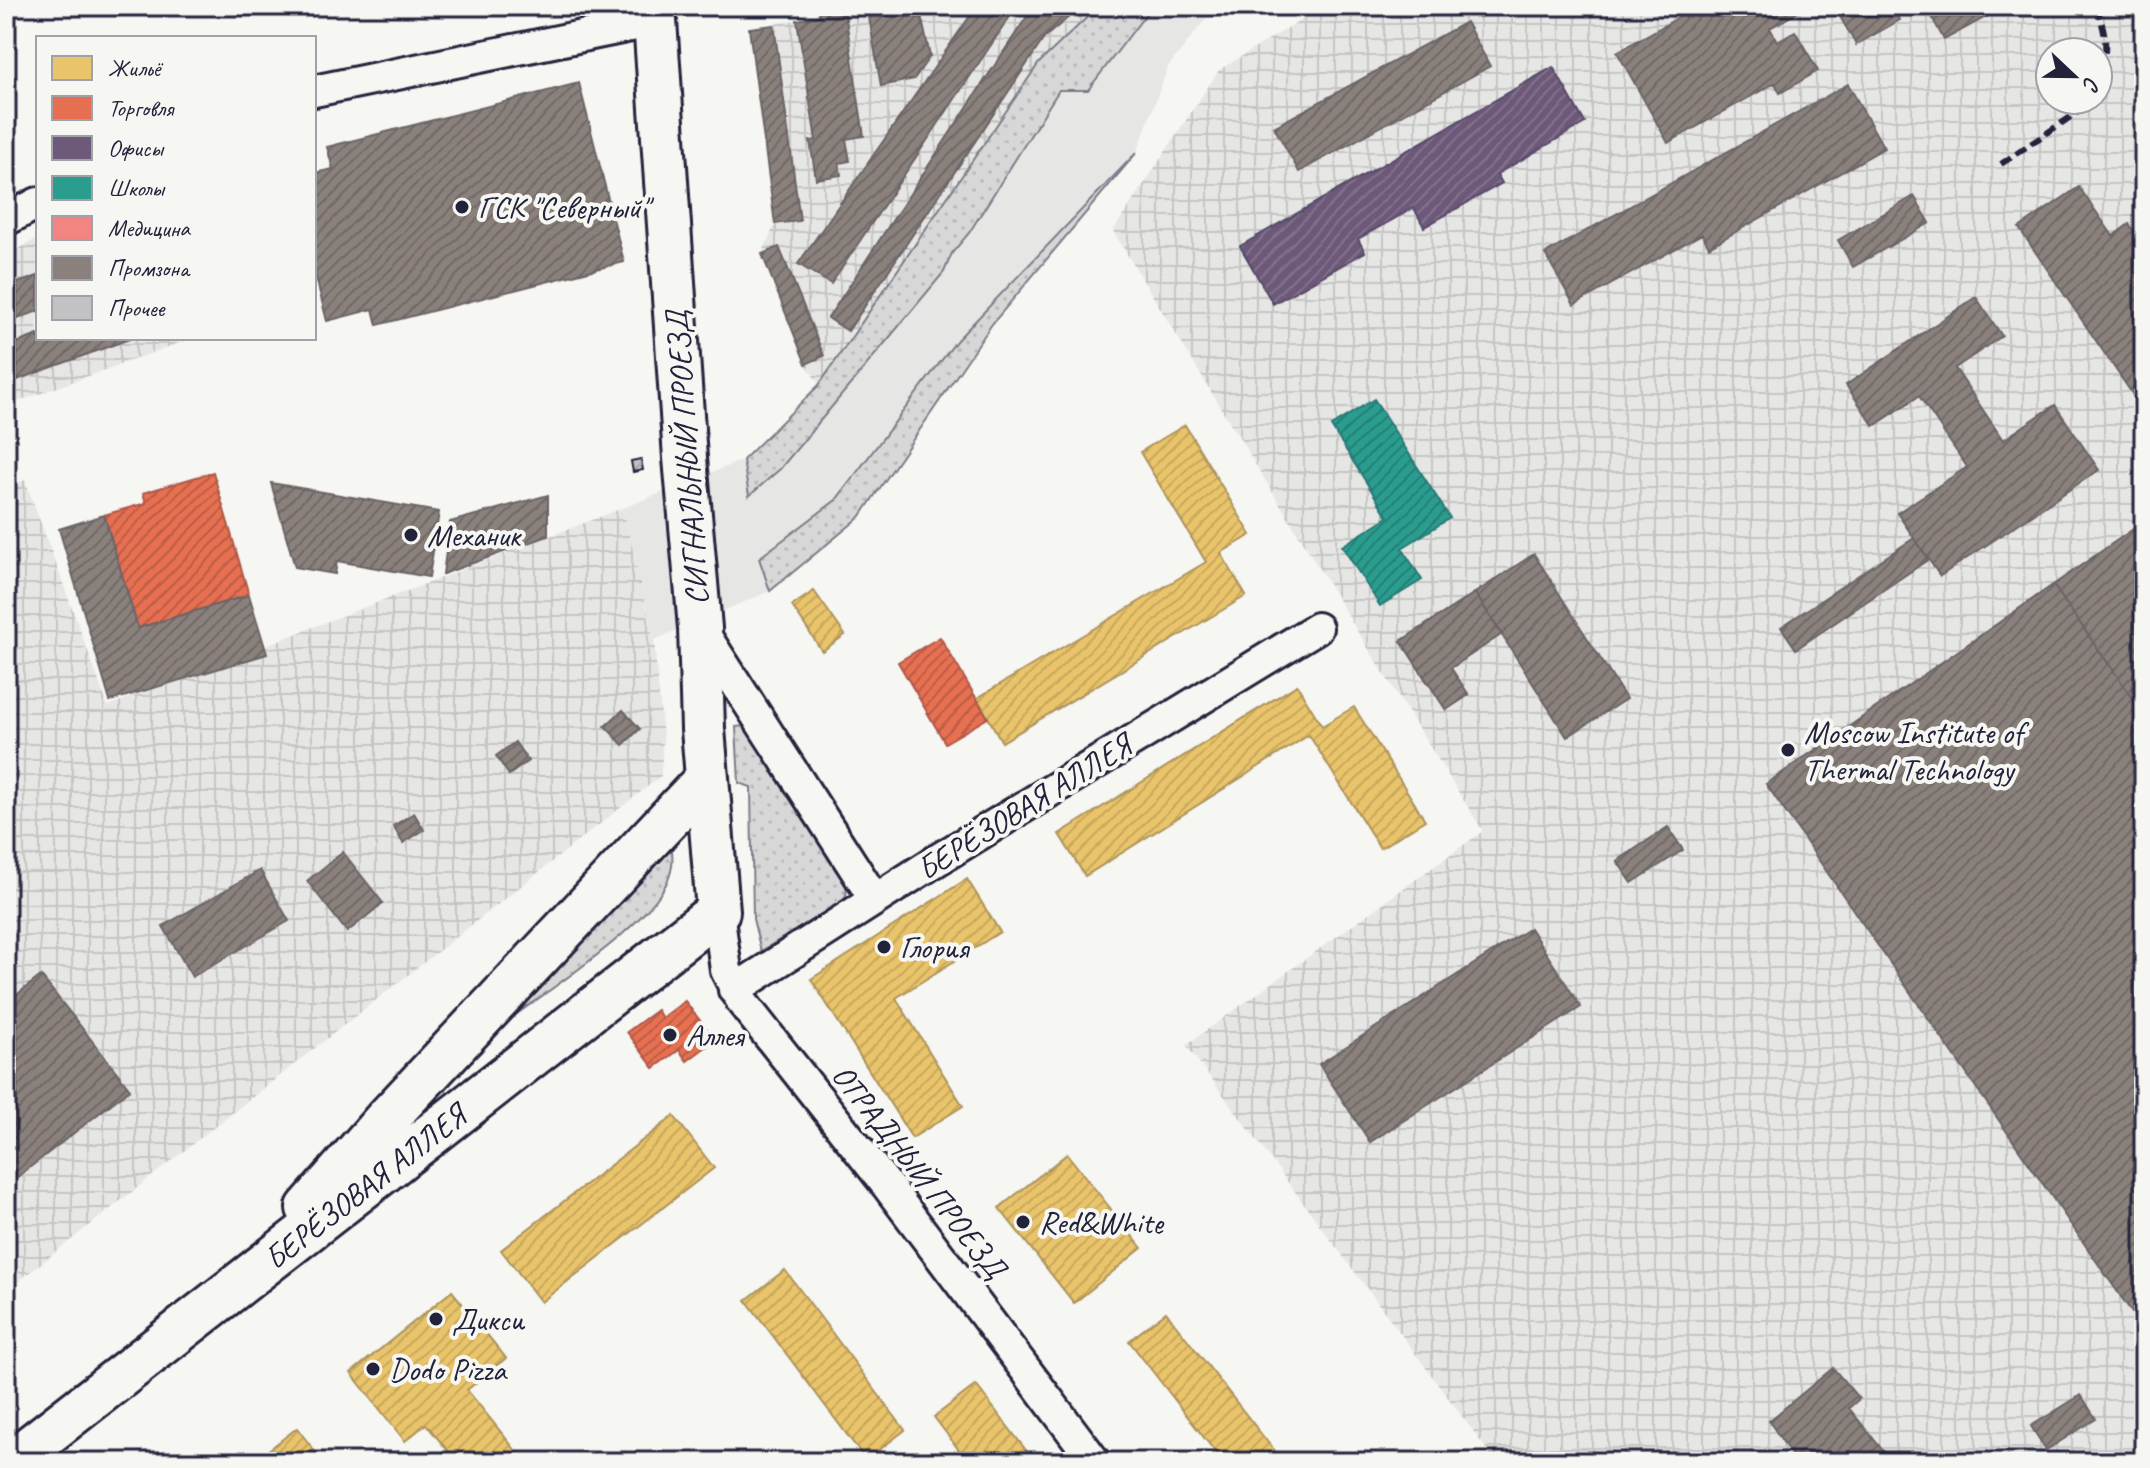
<svg xmlns="http://www.w3.org/2000/svg" width="2150" height="1468" font-family="Caveat,sans-serif">
<style>
.built{fill:#e6e6e4}
.industrial{fill:url(#industrial-grid);fill-rule:evenodd}
.grass{fill:url(#grass-dots);stroke:#7c7c89;stroke-width:2}
.homes{fill:url(#homes-hatch);stroke:#ad935c;stroke-width:2}
.shops{fill:url(#shops-hatch);stroke:#ac584a;stroke-width:2}
.offices{fill:url(#offices-hatch);stroke:#564867;stroke-width:2}
.schools{fill:url(#schools-hatch);stroke:#287876;stroke-width:2}
.health{fill:url(#health-hatch);stroke:#b4676d;stroke-width:2}
.industry{fill:url(#industry-hatch);stroke:#6b6468;stroke-width:2}
.building{fill:url(#building-hatch);stroke:#22223b;stroke-width:2}
.lines{fill:none;stroke-linecap:round;stroke-linejoin:round}
.minor-casing{stroke:#22223b;stroke-width:36}
.secondary-casing{stroke:#22223b;stroke-width:48}
.minor{stroke:#f6f6f2;stroke-width:30}
.secondary{stroke:#f6f6f2;stroke-width:42}
.rail{stroke:#22223b;stroke-width:6;stroke-dasharray:12 6;stroke-linecap:butt}
.poi-dot{fill:#22223b;stroke:#f6f6f2;stroke-width:3}
.labels{text-anchor:middle;dominant-baseline:central;stroke-width:8;stroke-linejoin:round;paint-order:stroke}
.poi-label{font-size:32px;fill:#22223b;stroke:#f6f6f2;text-anchor:start}
.street-label{font-size:32px;fill:#22223b;stroke:#f6f6f2}
</style>
<defs>
<pattern id="industrial-grid" width="8" height="8" patternUnits="userSpaceOnUse" patternTransform="scale(2)"><rect width="8" height="8" fill="#e6e6e4"/><path d="M0 4h8M4 0v8" fill="none" stroke="#c5c5c4"/></pattern>
<pattern id="grass-dots" width="8" height="8" patternUnits="userSpaceOnUse" patternTransform="scale(2)"><rect width="8" height="8" fill="#d7d7d7"/><path d="M2 2h.1M6 6h.1" fill="none" stroke="#b8b8b9" stroke-width="1.8" stroke-linecap="round"/></pattern>
<pattern id="homes-hatch" width="6" height="6" patternUnits="userSpaceOnUse" patternTransform="scale(2)"><rect width="6" height="6" fill="#e9c46a"/><path d="M-1 1l2-2M0 6l6-6M5 7l2-2" fill="none" stroke="#c8a85d"/></pattern>
<pattern id="shops-hatch" width="6" height="6" patternUnits="userSpaceOnUse" patternTransform="scale(2)"><rect width="6" height="6" fill="#e76f51"/><path d="M-1 1l2-2M0 6l6-6M5 7l2-2" fill="none" stroke="#bb5b44"/></pattern>
<pattern id="offices-hatch" width="6" height="6" patternUnits="userSpaceOnUse" patternTransform="scale(2)"><rect width="6" height="6" fill="#6d597a"/><path d="M-1 1l2-2M0 6l6-6M5 7l2-2" fill="none" stroke="#81728c"/></pattern>
<pattern id="schools-hatch" width="6" height="6" patternUnits="userSpaceOnUse" patternTransform="scale(2)"><rect width="6" height="6" fill="#2a9d8f"/><path d="M-1 1l2-2M0 6l6-6M5 7l2-2" fill="none" stroke="#248076"/></pattern>
<pattern id="health-hatch" width="6" height="6" patternUnits="userSpaceOnUse" patternTransform="scale(2)"><rect width="6" height="6" fill="#f28482"/><path d="M-1 1l2-2M0 6l6-6M5 7l2-2" fill="none" stroke="#c46c6c"/></pattern>
<pattern id="industry-hatch" width="6" height="6" patternUnits="userSpaceOnUse" patternTransform="scale(2)"><rect width="6" height="6" fill="#8a817c"/><path d="M-1 1l2-2M0 6l6-6M5 7l2-2" fill="none" stroke="#706967"/></pattern>
<pattern id="building-hatch" width="6" height="6" patternUnits="userSpaceOnUse" patternTransform="scale(2)"><rect width="6" height="6" fill="#c2c2c4"/><path d="M-1 1l2-2M0 6l6-6M5 7l2-2" fill="none" stroke="#a6a6a9"/></pattern>
</defs>
<rect width="100%" height="100%" fill="#f6f6f2"/>
<filter id="ink" filterUnits="userSpaceOnUse"><feTurbulence type="fractalNoise" baseFrequency=".0125" numOctaves="2"/><feDisplacementMap in="SourceGraphic" scale="16" xChannelSelector="R" yChannelSelector="G"/><feConvolveMatrix kernelMatrix="1 2 1 2 8 2 1 2 1" color-interpolation-filters="sRGB"/></filter>
<g filter="url(#ink)">
<path class="built" d="M 1099,6 L 1216,6 L 1168,67 L 1137,152 L 992,324 L 860,517 L 770,591 L 654,640 L 623,508 L 743,460 L 818,385 L 1039,63 Z"/>
<path class="industrial" d="M 818,6 L 1099,6 L 1039,63 L 819,385 L 806,364 L 762,254 L 775,224 L 749,28 L 819,16 Z
M 1290,6 L 2144,6 L 2144,1462 L 1496,1462 L 1186,1045 L 1483,831 L 1356,629 L 1113,231 L 1219,70 L 1305,18 ZM 2050,52 L 2098,52 L 2098,100 L 2050,100 Z
M 38,238 L 38,338 L 193,338 L 6,406 L 6,256 Z
M 25,480 L 108,706 L 623,508 L 654,640 L 663,737 L 661,776 L 6,1291 L 6,487 Z"/>
<path class="grass" d="M 1099,6 L 1152,6 L 1088,90 L 1059,90 L 969,233 L 952,253 L 944,272 L 780,469 L 749,496 L 743,460 L 819,385 L 1039,63 Z
M 1137,152 L 992,324 L 860,517 L 770,591 L 759,558 L 836,500 L 957,340 Z
M 745,726 L 842,873 C 845,882 850,892 843,901 L 761,951 L 753,919 L 751,787 L 739,783 L 736,727 Z
M 671,840 C 672,850 674,861 671,871 C 660,920 550,988 509,1020 L 504,1015 Z"/>
<path class="homes" d="M 1185,425 L 1251,535 L 1221,553 L 1246,596 L 1002,742 L 977,698 L 1206,562 L 1140,452 Z
M 814,591 L 845,635 L 822,651 L 792,606 Z
M 1297,685 L 1322,726 L 1354,707 L 1425,820 L 1380,848 L 1309,735 L 1085,876 L 1059,834 Z
M 967,879 L 1000,932 L 896,998 L 963,1106 L 912,1138 L 811,979 Z
M 674,1116 L 714,1168 L 541,1302 L 501,1250 Z
M 1067,1154 L 1142,1248 L 1074,1303 L 999,1208 Z
M 785,1270 L 905,1430 L 866,1460 L 746,1300 Z
M 452,1291 L 506,1358 L 467,1390 L 525,1462 L 457,1462 L 426,1424 L 405,1441 L 351,1373 Z
M 1166,1312 L 1283,1462 L 1223,1462 L 1129,1341 Z
M 976,1385 L 1035,1462 L 968,1462 L 934,1417 Z
M 297,1428 L 323,1462 L 253,1462 Z"/>
<path class="shops" d="M 213,472 L 249,595 L 138,628 L 104,515 L 146,503 L 143,493 Z
M 940,637 L 988,718 L 945,743 L 898,662 Z
M 685,1001 L 715,1040 L 687,1061 L 679,1050 L 654,1068 L 627,1032 L 657,1010 L 662,1018 Z"/>
<path class="offices" d="M 1553,67 L 1585,123 L 1497,174 L 1502,183 L 1424,227 L 1414,208 L 1358,239 L 1365,252 L 1273,304 L 1240,246 Z
M 1475,593 L 1502,634 L 1428,683 L 1401,641 Z"/>
<path class="schools" d="M 1374,399 L 1450,518 L 1402,548 L 1422,580 L 1380,606 L 1342,546 L 1388,517 L 1331,426 Z"/>
<path class="health" d="M 1445,1454 L 1451,1462 L 1434,1462 Z"/>
<path class="industry" d="M 818,6 L 844,6 L 864,136 L 846,139 L 850,161 L 839,163 L 841,175 L 816,179 L 810,141 L 816,140 L 797,20 L 819,16 Z
M 867,6 L 919,6 L 930,56 L 914,79 L 881,86 Z
M 977,6 L 1017,6 L 831,284 L 798,264 Z
M 1041,6 L 1082,6 L 1045,37 L 848,331 L 828,318 L 1026,18 Z
M 1699,6 L 1809,6 L 1770,28 L 1777,41 L 1795,31 L 1818,71 L 1780,93 L 1775,83 L 1668,143 L 1617,52 Z
M 1834,6 L 1892,6 L 1900,20 L 1856,45 Z
M 1926,6 L 1989,6 L 1993,13 L 1944,40 Z
M 1466,22 L 1490,66 L 1299,172 L 1274,127 Z
M 774,25 L 800,221 L 775,224 L 749,28 Z
M 579,83 L 624,262 L 377,325 L 373,309 L 327,321 L 314,270 L 314,173 L 333,169 L 327,147 Z
M 1848,84 L 1884,148 L 1709,247 L 1702,234 L 1574,305 L 1545,254 Z
M 2079,187 L 2113,236 L 2129,224 L 2144,246 L 2144,411 L 2019,228 Z
M 1914,196 L 1930,223 L 1853,267 L 1838,240 Z
M 779,247 L 824,356 L 806,364 L 762,254 Z
M 38,276 L 38,311 L 6,323 L 6,287 Z
M 1976,297 L 2002,336 L 1955,368 L 2003,440 L 2055,405 L 2099,470 L 1940,576 L 1897,513 L 1967,467 L 1919,396 L 1874,426 L 1846,385 Z
M 38,335 L 38,338 L 132,338 L 6,384 L 6,347 Z
M 271,483 L 439,512 L 429,577 L 337,561 L 335,574 L 295,567 Z
M 548,495 L 548,536 L 443,574 L 450,522 Z
M 104,515 L 138,628 L 249,595 L 267,654 L 110,701 L 59,529 Z
M 2139,525 L 2144,533 L 2144,714 L 2053,585 Z
M 1914,538 L 1929,559 L 1796,649 L 1781,627 Z
M 1534,554 L 1626,699 L 1567,737 L 1475,593 Z
M 2053,585 L 2144,714 L 2144,1330 L 1766,784 Z
M 1475,593 L 1502,634 L 1451,668 L 1469,695 L 1446,710 L 1401,641 Z
M 623,710 L 640,729 L 623,745 L 605,726 Z
M 515,742 L 528,761 L 509,775 L 496,756 Z
M 414,813 L 424,830 L 403,843 L 393,826 Z
M 1668,827 L 1683,850 L 1632,883 L 1617,861 Z
M 343,852 L 383,903 L 347,932 L 307,881 Z
M 260,870 L 289,921 L 192,977 L 163,926 Z
M 1530,928 L 1581,1007 L 1370,1142 L 1319,1064 Z
M 41,976 L 130,1089 L 6,1186 L 6,1003 Z
M 1833,1368 L 1859,1399 L 1849,1408 L 1892,1462 L 1796,1462 L 1769,1421 Z
M 2081,1395 L 2096,1419 L 2046,1450 L 2031,1426 Z"/>
<path class="building" d="M 641,459 L 643,470 L 633,472 L 631,461 Z"/>
<g class="lines">
<defs>
<path id="minor" d="M 314,91 L 655,21
M 6,220 L 38,203
M 701,629 L 875,900
M 718,911 L 726,970 L 742,1002 L 886,1184 L 1095,1462
M 734,990 L 934,862 L 1317,628"/>
<path id="secondary" d="M 308,1208 L 385,1120 L 707,778
M 11,1462 L 718,911 L 703,729 L 700,628 L 685,458 L 654,6"/>
</defs>
<use href="#minor" class="minor-casing"/>
<use href="#secondary" class="secondary-casing"/>
<use href="#minor" class="minor"/>
<use href="#secondary" class="secondary"/>
<path class="rail" d="M 2096,6 C 2108,37 2108,52 2098,83
M 2001,164 L 2078,112 L 2087,100"/>
</g>
</g>
<g class="poi-dot">
<circle cx="462" cy="207" r="8"/>
<circle cx="411" cy="535" r="8"/>
<circle cx="1788" cy="750" r="8"/>
<circle cx="884" cy="947" r="8"/>
<circle cx="670" cy="1035" r="8"/>
<circle cx="1023" cy="1222" r="8"/>
<circle cx="436" cy="1319" r="8"/>
<circle cx="373" cy="1369" r="8"/>
</g>
<g class="labels">
<g class="poi-label">
<text x="478" y="207">ГСК "Северный"</text>
<text x="427" y="535">Механик</text>
<text x="1804" y="732">Moscow Institute of<tspan x="1804" dy="37">Thermal Technology</tspan></text>
<text x="900" y="947">Глория</text>
<text x="686" y="1035">Аллея</text>
<text x="1039" y="1222">Red&amp;White</text>
<text x="452" y="1319">Дикси</text>
<text x="389" y="1369">Dodo Pizza</text>
</g>
<g class="street-label">
<text transform="translate(687 458) rotate(-94)">СИГНАЛЬНЫЙ ПРОЕЗД</text>
<text transform="translate(1024 807) rotate(-32)">БЕРЁЗОВАЯ АЛЛЕЯ</text>
<text transform="translate(919 1171) rotate(52)">ОТРАДНЫЙ ПРОЕЗД</text>
<text transform="translate(365 1187) rotate(-38)">БЕРЁЗОВАЯ АЛЛЕЯ</text>
</g>
</g>
<rect width="2150" height="1468" fill="none" stroke="#f6f6f2" stroke-width="32"/>
<rect x="16" y="16" width="2118" height="1436" fill="none" stroke="#22223b" stroke-width="3" filter="url(#ink)"/>
<rect x="36" y="36" width="280" height="304" fill="#f6f6f2" stroke="#a1a1a9" stroke-width="2"/>
<rect x="52" y="56" width="40" height="24" fill="#e9c46a" stroke="#a1a1a9" stroke-width="2"/>
<text x="108" y="76" font-size="24" fill="#22223b">Жильё</text>
<rect x="52" y="96" width="40" height="24" fill="#e76f51" stroke="#a1a1a9" stroke-width="2"/>
<text x="108" y="116" font-size="24" fill="#22223b">Торговля</text>
<rect x="52" y="136" width="40" height="24" fill="#6d597a" stroke="#a1a1a9" stroke-width="2"/>
<text x="108" y="156" font-size="24" fill="#22223b">Офисы</text>
<rect x="52" y="176" width="40" height="24" fill="#2a9d8f" stroke="#a1a1a9" stroke-width="2"/>
<text x="108" y="196" font-size="24" fill="#22223b">Школы</text>
<rect x="52" y="216" width="40" height="24" fill="#f28482" stroke="#a1a1a9" stroke-width="2"/>
<text x="108" y="236" font-size="24" fill="#22223b">Медицина</text>
<rect x="52" y="256" width="40" height="24" fill="#8a817c" stroke="#a1a1a9" stroke-width="2"/>
<text x="108" y="276" font-size="24" fill="#22223b">Промзона</text>
<rect x="52" y="296" width="40" height="24" fill="#c2c2c4" stroke="#a1a1a9" stroke-width="2"/>
<text x="108" y="316" font-size="24" fill="#22223b">Прочее</text>
<g transform="translate(2074 76) rotate(112)"><circle r="38" fill="#f6f6f2" stroke="#a1a1a9" stroke-width="2"/>
<path d="M0-6L14 30L0 20L-14 30Z" fill="#22223b"/>
<text y="-12" font-size="22" font-weight="bold" text-anchor="middle" fill="#22223b">С</text>
</g>
</svg>
